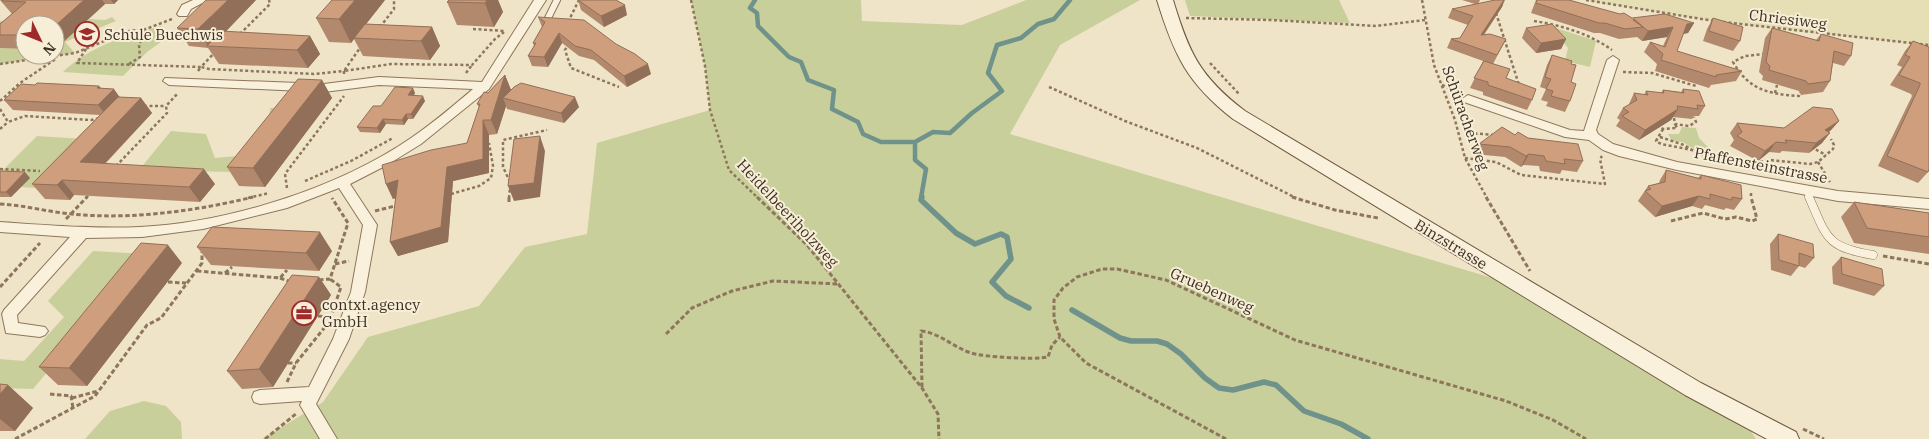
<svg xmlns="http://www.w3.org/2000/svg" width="1929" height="439" font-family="'IBM Plex Serif',serif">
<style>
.farmland{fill:#e6deb5}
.green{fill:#c9cf9b}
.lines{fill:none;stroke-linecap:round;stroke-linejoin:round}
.stream-far1{stroke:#6f938a;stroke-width:4.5}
.stream{stroke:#6f938a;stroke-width:5.5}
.service-far1-casing{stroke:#8d765c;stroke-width:8}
.service-casing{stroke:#8d765c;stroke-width:9}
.minor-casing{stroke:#8d765c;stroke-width:2}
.secondary-casing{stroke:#6f573f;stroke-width:2}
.path-far1{stroke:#8d765c;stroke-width:2.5;stroke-dasharray:3 2.5;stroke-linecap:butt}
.path{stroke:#8d765c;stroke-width:3;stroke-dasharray:4.5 2.5;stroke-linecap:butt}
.service-far1{stroke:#faf1dc;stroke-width:6}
.service{stroke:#faf1dc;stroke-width:8}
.minor{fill:#faf1dc;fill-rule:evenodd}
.secondary{fill:#faf1dc;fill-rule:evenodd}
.wall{fill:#b2896c}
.shaded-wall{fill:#916f58}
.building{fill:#cf9f7d;stroke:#916f58}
.labels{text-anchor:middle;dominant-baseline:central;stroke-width:4;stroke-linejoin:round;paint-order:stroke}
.street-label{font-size:15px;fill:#3d2e20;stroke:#f7eed8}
.poi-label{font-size:15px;fill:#3d2e20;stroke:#f7eed8;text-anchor:start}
</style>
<rect width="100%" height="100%" fill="#f0e4c8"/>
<path class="farmland" d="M 1586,0 L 1929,0 L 1929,45 L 1783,30 L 1685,17 Z"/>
<path class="green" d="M 691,0 L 861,0 L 862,21 L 962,25 L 1026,0 L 1140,0 L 1060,45 L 1010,134 L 1526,288 L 1741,416 L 1756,439 L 262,439 L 323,402 L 368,337 L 479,306 L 525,247 L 587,234 L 597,143 L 710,110 L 705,66 Z
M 1185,0 L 1339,0 L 1350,23 L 1190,16 Z
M 112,17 L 116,21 L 65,42 L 75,53 L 0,64 L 0,21 L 30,22 L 0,48 L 25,49 L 25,55 L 55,55 L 55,45 L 89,19 L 105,20 Z
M 161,26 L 165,39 L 147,52 L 123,76 L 63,72 C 90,46 125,36 161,26 Z
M 1550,26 L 1596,41 L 1590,67 L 1565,61 L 1568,48 Z
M 289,107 L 233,172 L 139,170 L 171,131 L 206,134 L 215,158 L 237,156 L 269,122 L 270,108 Z
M 1682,127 L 1696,128 L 1699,138 L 1715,154 L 1700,153 L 1683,142 L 1672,141 L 1668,134 L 1679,134 Z
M 37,136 L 85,139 L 37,188 L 20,187 L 29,178 L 0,173 Z
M 93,251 L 146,254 L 33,389 L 0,388 L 0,359 L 24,361 L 64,317 L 48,301 Z
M 144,401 L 166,406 L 181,422 L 182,439 L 85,439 L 110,411 Z"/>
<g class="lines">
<path class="stream-far1" d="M 755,0 L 750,8 L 757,13 L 758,26 L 789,57 L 801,62 L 808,80 L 834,90 L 832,109 L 858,122 L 863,134 L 881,142 L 915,142 L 915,160 L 926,169 L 921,198
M 915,142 L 933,132 L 950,133 L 972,113 L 1002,91 L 988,73 L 997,45 L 1021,38 L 1038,24 L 1054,19 L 1070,0"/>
<path class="stream" d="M 922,197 L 921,200 L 956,233 L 975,244 L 1001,234 L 1007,237 L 1011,259 L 992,282 L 1006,296 L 1029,308
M 1072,310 L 1120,338 L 1131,341 L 1157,341 L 1167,344 L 1181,354 L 1205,378 L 1219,388 L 1233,390 L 1264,382 L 1276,385 L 1304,411 L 1341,424 L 1368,439"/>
<defs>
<path id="service-far1" d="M 549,23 L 546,22 L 557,0
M 1806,190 L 1810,198"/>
<path id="service" d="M 1809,197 C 1827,238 1826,247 1873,255"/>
<path id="minor" d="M 193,0 L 208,0 L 191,9 L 187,16 L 179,16 L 177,14 L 182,5 Z
M 534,0 L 546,0 L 489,89 L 421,144 L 387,165 L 350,184 L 377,225 L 365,292 L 349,339 L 316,404 L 337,439 L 320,439 L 300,405 L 302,401 L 260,404 L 254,402 L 252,397 L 254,392 L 260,390 L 309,387 L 333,339 L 351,292 L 363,225 L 339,188 L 287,208 L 203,229 L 142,237 L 86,238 L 17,315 L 18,323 L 45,327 L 48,331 L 45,335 L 40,337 L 6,333 L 2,314 L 4,310 L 70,237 L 0,232 L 0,222 C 47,225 93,229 140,227 C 228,223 338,188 411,138 C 432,124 453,106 473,89 L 379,85 L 324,92 L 169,85 L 163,81 L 165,78 L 324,84 L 379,77 L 482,82 Z
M 1613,56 L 1619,60 L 1596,130 L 1598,134 L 1613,144 L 1677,162 L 1838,191 L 1929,199 L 1929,209 L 1838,201 L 1677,170 L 1619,156 L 1603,150 L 1589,140 L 1565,137 L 1464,102 L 1462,99 L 1468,95 L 1570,130 L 1584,131 L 1607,60 Z"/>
<path id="secondary" d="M 1157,0 L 1173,0 C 1189,53 1200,77 1245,111 L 1701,383 L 1796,432 L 1799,439 L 1767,439 L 1685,395 L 1233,119 C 1187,83 1174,55 1157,0 Z"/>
</defs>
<use href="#service-far1" class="service-far1-casing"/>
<use href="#service" class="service-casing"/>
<use href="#minor" class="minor-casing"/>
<use href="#secondary" class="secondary-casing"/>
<path class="path-far1" d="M 691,0 L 705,66 L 710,110 L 729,170 L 758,198
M 1422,0 L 1434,65 L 1455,120 L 1465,158 L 1487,198
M 1586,0 L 1714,21
M 1496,13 L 1519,85
M 1186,18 L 1271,20 L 1376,26 L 1425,20
M 1534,21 C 1561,25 1590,34 1612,50
M 568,22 L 579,0
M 1723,22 L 1929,45
M 380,27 L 394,9 L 394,0
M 473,29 L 505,31
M 240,34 L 270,4 L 269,0
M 569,43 L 565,50 L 571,68 L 619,87
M 362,45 L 344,71 L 391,64 L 472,65 L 495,39 L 504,32
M 86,49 L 77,63 L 201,67 L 215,52
M 1765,54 L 1745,56 L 1733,62 C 1749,90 1768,94 1799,96 L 1800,92
M 1210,63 L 1240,95
M 0,64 L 75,53 L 129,31 L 146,29 L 172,19
M 129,64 L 140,57 L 139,45 L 146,29
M 198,71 L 201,67 L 209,69 L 314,74 L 344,71 L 344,75
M 1623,72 L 1652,73 L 1696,86
M 466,73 L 472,65
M 1442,85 L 1459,92
M 1049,87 L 1125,121 L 1197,148 L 1296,198
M 1775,93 L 1777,85
M 0,101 L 20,83 L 57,58
M 144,106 L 166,106
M 0,109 L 8,122 L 25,116 L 91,120 L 100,118
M 1674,118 L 1675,124 L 1689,126 L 1696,122 L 1694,117
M 1657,125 L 1663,129 L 1677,128 L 1675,124
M 0,129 L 8,122
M 1663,129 L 1656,141 L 1661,144 L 1692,150 L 1702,155 L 1759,162 L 1770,160 L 1810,164 L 1818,162 L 1833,149 L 1834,145 L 1831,139
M 1469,133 L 1495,135
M 1660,137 L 1684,145 L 1692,150
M 1811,147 L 1826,155
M 1465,158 L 1496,162 L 1521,175 L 1605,184 L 1600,159 L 1602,156
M 1818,162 L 1830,182
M 116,166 L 167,113 L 166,106 L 178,93
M 0,169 L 40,171
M 305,181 L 351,161 L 393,138
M 510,182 L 503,167 L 503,140 L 547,130
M 287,188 L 285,174 L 344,96
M 1751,193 L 1751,198
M 451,194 L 479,186 L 491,178 L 493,166 L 489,143
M 86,198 L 91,193
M 248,198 L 269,193
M 509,198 L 510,188"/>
<path class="path" d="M 757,197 L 807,245 L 922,388 L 938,414 L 939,439
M 1292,197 L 1335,210 L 1378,218
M 1486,197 L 1530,271
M 509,202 L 509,197
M 0,204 C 24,205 48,212 72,214 C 131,220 196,211 253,197
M 375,211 L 399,205
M 66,219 L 87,197
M 1671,221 L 1703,213 L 1725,219 L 1736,217 L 1752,221 L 1757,219 L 1751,197
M 1883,256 L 1929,264
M 335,264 L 349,261
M 197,271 L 280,278 L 287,270
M 225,273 L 232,267
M 280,278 L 291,282
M 319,280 L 330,279 L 348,223 L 332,198
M 168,282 L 186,283
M 0,287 L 40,243
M 318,316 L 330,317
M 666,334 L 692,308 L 732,291 L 773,281 L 839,284
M 288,363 L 296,363
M 287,382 L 296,363 L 329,322 L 341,287 L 330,279
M 922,387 L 921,331 C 940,333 953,347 971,353 C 984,357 1034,360 1048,357 L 1052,345 L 1060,337
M 50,394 L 71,396 L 73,408
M 72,398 L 98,391
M 1803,429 L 1824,439
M 15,439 L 95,396 L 147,325 L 161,318 L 202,263 L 202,252
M 265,439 L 297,413
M 1226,439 L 1086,363 L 1060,337 L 1054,319 L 1054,300 L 1063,288 L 1077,277 L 1102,269 L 1117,269 L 1166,280 L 1295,340 L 1506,401 L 1553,420 L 1586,439"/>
<use href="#service-far1" class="service-far1"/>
<use href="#service" class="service"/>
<use href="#minor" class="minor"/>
<use href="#secondary" class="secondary"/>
</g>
<path class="wall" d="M 0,0 L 118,0 L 114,4 L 105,4 L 60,45 L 55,45 L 55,25 L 25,25 L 25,49 L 0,48 L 0,24 L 12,14 Z
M 256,0 L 225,32 L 310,36 L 320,54 L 308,68 L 219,64 L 208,48 L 189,46 L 177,28 Z
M 385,0 L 366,24 L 432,27 L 440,46 L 430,60 L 363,56 L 354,39 L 351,43 L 329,42 L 316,18 Z
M 498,0 L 503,12 L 494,27 L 457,25 L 447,2 Z
M 578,0 L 627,15 L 604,27 L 581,10 Z
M 1462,0 L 1480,0 L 1478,4 L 1495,0 L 1505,0 L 1502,7 L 1484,35 L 1506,39 L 1493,64 L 1506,78 L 1532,100 L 1527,110 L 1483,95 L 1483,92 L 1470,88 L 1483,61 L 1447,48 L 1451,39 L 1460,38 L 1468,25 L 1448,18 L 1452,9 L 1475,4 Z
M 1536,0 L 1569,0 L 1632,18 L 1694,23 L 1688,33 L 1683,34 L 1677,51 L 1742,71 L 1736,81 L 1711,85 L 1709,88 L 1655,71 L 1657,64 L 1644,52 L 1650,42 L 1663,46 L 1667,37 L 1642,41 L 1637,37 L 1619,39 L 1600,33 L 1594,33 L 1531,13 Z
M 538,17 L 651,74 L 627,87 L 594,60 L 579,56 L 562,43 L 548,67 L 532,66 L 528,56 L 534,46 L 533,43 L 542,27 Z
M 1713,18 L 1740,41 L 1733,51 L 1703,41 L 1707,29 Z
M 1526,28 L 1566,39 L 1561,49 L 1536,53 L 1522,38 Z
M 1772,28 L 1816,40 L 1821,34 L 1851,56 L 1844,66 L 1833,63 L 1830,81 L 1823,92 L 1801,95 L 1799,91 L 1762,80 L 1763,76 L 1759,72 L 1765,38 Z
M 1913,41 L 1929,47 L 1928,172 L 1918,183 L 1878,166 L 1912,96 L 1911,94 L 1890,85 L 1902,67 L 1897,65 L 1905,51 Z
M 1552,55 L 1571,64 L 1570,101 L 1565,112 L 1546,106 L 1548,102 L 1541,100 L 1546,89 L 1540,87 L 1547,65 Z
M 505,75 L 511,90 L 510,91 L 579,107 L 564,123 L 507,109 L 506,106 L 497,134 L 489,135 L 489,173 L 453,181 L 448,242 L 398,256 L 390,242 L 396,198 L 393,199 L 386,184 L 467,143 L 479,107 L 477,104 Z
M 322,80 L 332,98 L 265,187 L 239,186 L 227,167 Z
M 35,85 L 99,86 L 101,88 L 120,97 L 141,98 L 152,113 L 105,164 L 215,184 L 200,202 L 74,195 L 70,200 L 45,199 L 32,184 L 100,115 L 13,110 L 4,100 Z
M 1683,89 L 1705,106 L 1699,116 L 1694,116 L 1692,119 L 1673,117 L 1671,120 L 1639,140 L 1616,126 L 1620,120 L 1617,118 L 1623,108 L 1629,105 L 1629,104 L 1634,93 L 1644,95 L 1646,91 L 1661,93 L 1663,90 L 1681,92 Z
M 415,93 L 414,95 L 425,101 L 413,119 L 408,119 L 404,125 L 386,124 L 380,133 L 360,132 L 357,127 L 381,106 Z
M 1839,121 L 1831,130 L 1829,132 L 1822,143 L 1809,153 L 1782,151 L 1780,153 L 1769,152 L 1758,161 L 1730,146 L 1734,140 L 1730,133 L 1737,123 L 1784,128 Z
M 1515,135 L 1528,138 L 1583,161 L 1577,172 L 1562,170 L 1560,174 L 1540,171 L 1539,166 L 1523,165 L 1521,167 L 1505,157 L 1474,154 L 1479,144 Z
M 1666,170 L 1698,178 L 1701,175 L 1742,199 L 1734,210 L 1726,208 L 1724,210 L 1705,205 L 1702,209 L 1692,206 L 1655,217 L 1638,201 L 1648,186 L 1659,183 L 1660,180 Z
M 0,171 L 30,178 L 11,197 L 0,197 Z
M 1854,202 L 1929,213 L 1929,254 L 1854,243 L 1841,217 Z
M 1778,234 L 1814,258 L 1805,268 L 1799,266 L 1791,276 L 1771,270 L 1770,244 Z
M 197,247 L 332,251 L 319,271 L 211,265 Z
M 1841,257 L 1884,286 L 1874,296 L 1833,284 L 1832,267 Z
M 182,263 L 87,386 L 58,385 L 39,367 Z
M 319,277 L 331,295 L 273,387 L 242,389 L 227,371 Z
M 0,384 L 8,385 L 33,408 L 15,431 L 0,431 Z"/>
<path class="shaded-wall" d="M 84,0 L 102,0 L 105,4 L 60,45 L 55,39 L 55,26 Z
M 111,0 L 118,0 L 114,4 Z
M 228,0 L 256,0 L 212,46 L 208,46 L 198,29 Z
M 355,0 L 385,0 L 355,38 L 354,38 L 354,39 L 351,43 L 339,19 Z
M 487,0 L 498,0 L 503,12 L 494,27 L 485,3 Z
M 1504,0 L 1502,7 L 1477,44 L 1481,35 Z
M 625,5 L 627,15 L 604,27 L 601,16 Z
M 1694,23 L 1688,33 L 1681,34 L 1687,24 Z
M 432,27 L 440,46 L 430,60 L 421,41 Z
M 1673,27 L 1667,37 L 1642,41 L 1648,31 Z
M 22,29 L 25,33 L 25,47 L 16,35 Z
M 559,33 L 562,43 L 548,67 L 544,57 Z
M 310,36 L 320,54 L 308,68 L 297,50 Z
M 1566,39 L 1561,49 L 1536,53 L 1541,43 Z
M 648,64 L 651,74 L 627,87 L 624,76 Z
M 505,75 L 511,90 L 508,100 L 503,98 L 506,106 L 497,134 L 491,120 Z
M 322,80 L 332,98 L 265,187 L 253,168 Z
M 99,86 L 107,96 L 114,89 L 121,99 L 106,115 L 98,105 L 97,88 Z
M 413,88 L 415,93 L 411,100 L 408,95 Z
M 423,96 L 425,101 L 413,119 L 411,114 Z
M 575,97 L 579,107 L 564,123 L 561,113 Z
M 141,98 L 152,113 L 92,177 L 80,162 Z
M 1678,109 L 1671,120 L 1639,140 L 1645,130 Z
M 406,114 L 408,119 L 404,125 L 402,120 Z
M 383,119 L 386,124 L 380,133 L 377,128 Z
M 483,120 L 489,135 L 489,173 L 453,181 L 448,242 L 398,256 L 390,242 L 447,167 L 483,159 Z
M 1839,121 L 1831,130 L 1817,140 L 1825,130 Z
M 1830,133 L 1822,143 L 1809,153 L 1816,143 Z
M 540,136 L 545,151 L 540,197 L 514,201 L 508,186 Z
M 1776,142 L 1769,152 L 1758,161 L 1765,151 Z
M 1529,154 L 1523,165 L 1521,167 L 1526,156 Z
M 204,169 L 215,184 L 200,202 L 189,187 Z
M 25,172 L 30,178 L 11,197 L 6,192 Z
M 62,180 L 74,195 L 70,200 L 57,185 Z
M 398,180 L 406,195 L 393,199 L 386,184 Z
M 1699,196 L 1692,206 L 1655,217 L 1662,206 Z
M 320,232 L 332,251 L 319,271 L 306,253 Z
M 168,245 L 182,263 L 87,386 L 69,368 Z
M 319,277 L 331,295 L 273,387 L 259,369 Z
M 8,385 L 33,408 L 15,431 L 0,419 L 0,394 Z"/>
<path class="building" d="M 2,0 L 84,0 L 55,26 L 25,25 L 25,30 L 22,29 L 16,35 L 0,35 L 0,24 L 26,2 L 2,1 Z
M 206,0 L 228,0 L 198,29 L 177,28 Z
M 332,0 L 355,0 L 339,19 L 316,18 Z
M 449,0 L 487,0 L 485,3 L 447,2 Z
M 578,0 L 616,0 L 625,5 L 601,16 Z
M 1495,0 L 1504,0 L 1481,35 L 1490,34 L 1506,39 L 1497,55 L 1451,39 L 1460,38 L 1473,16 L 1452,9 Z
M 1537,0 L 1569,0 L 1620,14 L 1624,13 L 1632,18 L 1665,14 L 1694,23 L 1687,24 L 1677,51 L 1742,71 L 1716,75 L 1716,77 L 1661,60 L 1663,54 L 1650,42 L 1665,47 L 1673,27 L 1648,31 L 1634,19 L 1633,20 L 1643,27 L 1625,29 L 1605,23 L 1599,23 L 1536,3 Z
M 538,17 L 584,20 L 616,44 L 635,54 L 648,64 L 624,76 L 591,50 L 575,46 L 559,33 L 544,57 L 528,56 L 536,43 L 533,43 L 545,22 Z
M 1713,18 L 1743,27 L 1740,41 L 1709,31 Z
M 365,24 L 432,27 L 421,41 L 354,38 Z
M 1552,24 L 1566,39 L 1541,43 L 1526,28 Z
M 1772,28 L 1819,41 L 1821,34 L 1853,43 L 1851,56 L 1834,51 L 1830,81 L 1808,84 L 1806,81 L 1769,70 L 1770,66 L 1766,62 Z
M 221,31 L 310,36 L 297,50 L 207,46 Z
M 1913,41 L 1929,47 L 1929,169 L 1928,172 L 1887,156 L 1920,85 L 1920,83 L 1899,75 L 1910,57 L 1905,55 Z
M 1552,55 L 1572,61 L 1571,64 L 1576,65 L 1571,82 L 1576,84 L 1570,101 L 1551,96 L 1553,91 L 1546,89 L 1551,79 L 1545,77 Z
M 1484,61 L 1510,69 L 1506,78 L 1536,89 L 1532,100 L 1488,85 L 1488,82 L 1474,78 Z
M 505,75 L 491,120 L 483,120 L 483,159 L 447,167 L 441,227 L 390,242 L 398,180 L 386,184 L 382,165 L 431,150 L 467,143 L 480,104 L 477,104 L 484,92 L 488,93 Z
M 298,79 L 322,80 L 253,168 L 227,167 Z
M 37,83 L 99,86 L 97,88 L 114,89 L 98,105 L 4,100 L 21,84 L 35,85 Z
M 521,83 L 575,97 L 561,113 L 503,98 L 514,87 Z
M 395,87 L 413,88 L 408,95 L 423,96 L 411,114 L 406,114 L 402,120 L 383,119 L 377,128 L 357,127 L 373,106 L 381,106 Z
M 1683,89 L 1699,91 L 1705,106 L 1697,105 L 1698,109 L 1677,106 L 1678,109 L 1645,130 L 1622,116 L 1629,112 L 1623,108 L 1637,100 L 1634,93 L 1648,95 L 1646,91 L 1664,93 L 1663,90 L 1684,93 Z
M 118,97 L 141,98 L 80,162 L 204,169 L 189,187 L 62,180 L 57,185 L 32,184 Z
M 1813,107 L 1832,109 L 1839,121 L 1825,130 L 1830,133 L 1816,143 L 1785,140 L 1787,143 L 1776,142 L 1765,151 L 1737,136 L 1742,132 L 1737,123 L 1784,128 Z
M 1502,127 L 1515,135 L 1518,132 L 1528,138 L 1578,144 L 1583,161 L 1564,159 L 1565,164 L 1546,161 L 1544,156 L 1529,154 L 1526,156 L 1510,147 L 1479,144 Z
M 540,136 L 534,183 L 508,186 L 514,139 Z
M 1666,170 L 1701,179 L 1701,175 L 1741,185 L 1742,199 L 1732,197 L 1732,200 L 1710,194 L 1710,199 L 1699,196 L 1662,206 L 1645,191 L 1651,189 L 1648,186 L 1665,182 Z
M 0,171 L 25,172 L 6,192 L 0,192 Z
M 1854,202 L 1929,213 L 1929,237 L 1867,228 Z
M 212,227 L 320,232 L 306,253 L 197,247 Z
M 1778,234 L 1813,244 L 1814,258 L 1799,253 L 1799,266 L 1779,260 Z
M 141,243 L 168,245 L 69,368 L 39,367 Z
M 1841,257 L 1882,269 L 1884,286 L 1842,274 Z
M 292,275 L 319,277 L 259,369 L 227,371 Z
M 0,384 L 8,385 L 0,394 Z"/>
<defs>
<symbol id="school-ring" viewBox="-11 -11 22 22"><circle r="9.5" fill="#f7eed8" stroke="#9e2a2b" stroke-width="1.5"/><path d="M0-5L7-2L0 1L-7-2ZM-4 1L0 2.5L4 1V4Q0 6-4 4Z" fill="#9e2a2b"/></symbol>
<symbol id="office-ring" viewBox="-11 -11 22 22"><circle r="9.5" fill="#f7eed8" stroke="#9e2a2b" stroke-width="1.5"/><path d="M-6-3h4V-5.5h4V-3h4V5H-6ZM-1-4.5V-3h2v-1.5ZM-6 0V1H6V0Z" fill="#9e2a2b"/></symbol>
</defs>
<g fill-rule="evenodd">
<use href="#school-ring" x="73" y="20" width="28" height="28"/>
<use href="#office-ring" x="290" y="299" width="28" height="28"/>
</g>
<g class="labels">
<g class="street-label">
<text transform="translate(1788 19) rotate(7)">Chriesiweg</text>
<text transform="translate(1466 118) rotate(70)">Schüracherweg</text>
<text transform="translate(1761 165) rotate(11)">Pfaffensteinstrasse</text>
<text transform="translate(788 213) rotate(47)">Heidelbeeriholzweg</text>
<text transform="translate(1451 244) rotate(31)">Binzstrasse</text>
<text transform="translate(1212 290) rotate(24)">Gruebenweg</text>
</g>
<g class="poi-label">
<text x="104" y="34">Schule Buechwis</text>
<text x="322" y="304">contxt.agency<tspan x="322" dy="17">GmbH</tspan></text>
</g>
</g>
<g transform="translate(40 40) rotate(133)"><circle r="24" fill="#f7eed8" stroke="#ada18e"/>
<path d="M0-4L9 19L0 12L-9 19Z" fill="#9e2a2b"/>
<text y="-8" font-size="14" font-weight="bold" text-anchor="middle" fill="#3d2e20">N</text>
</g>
</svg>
